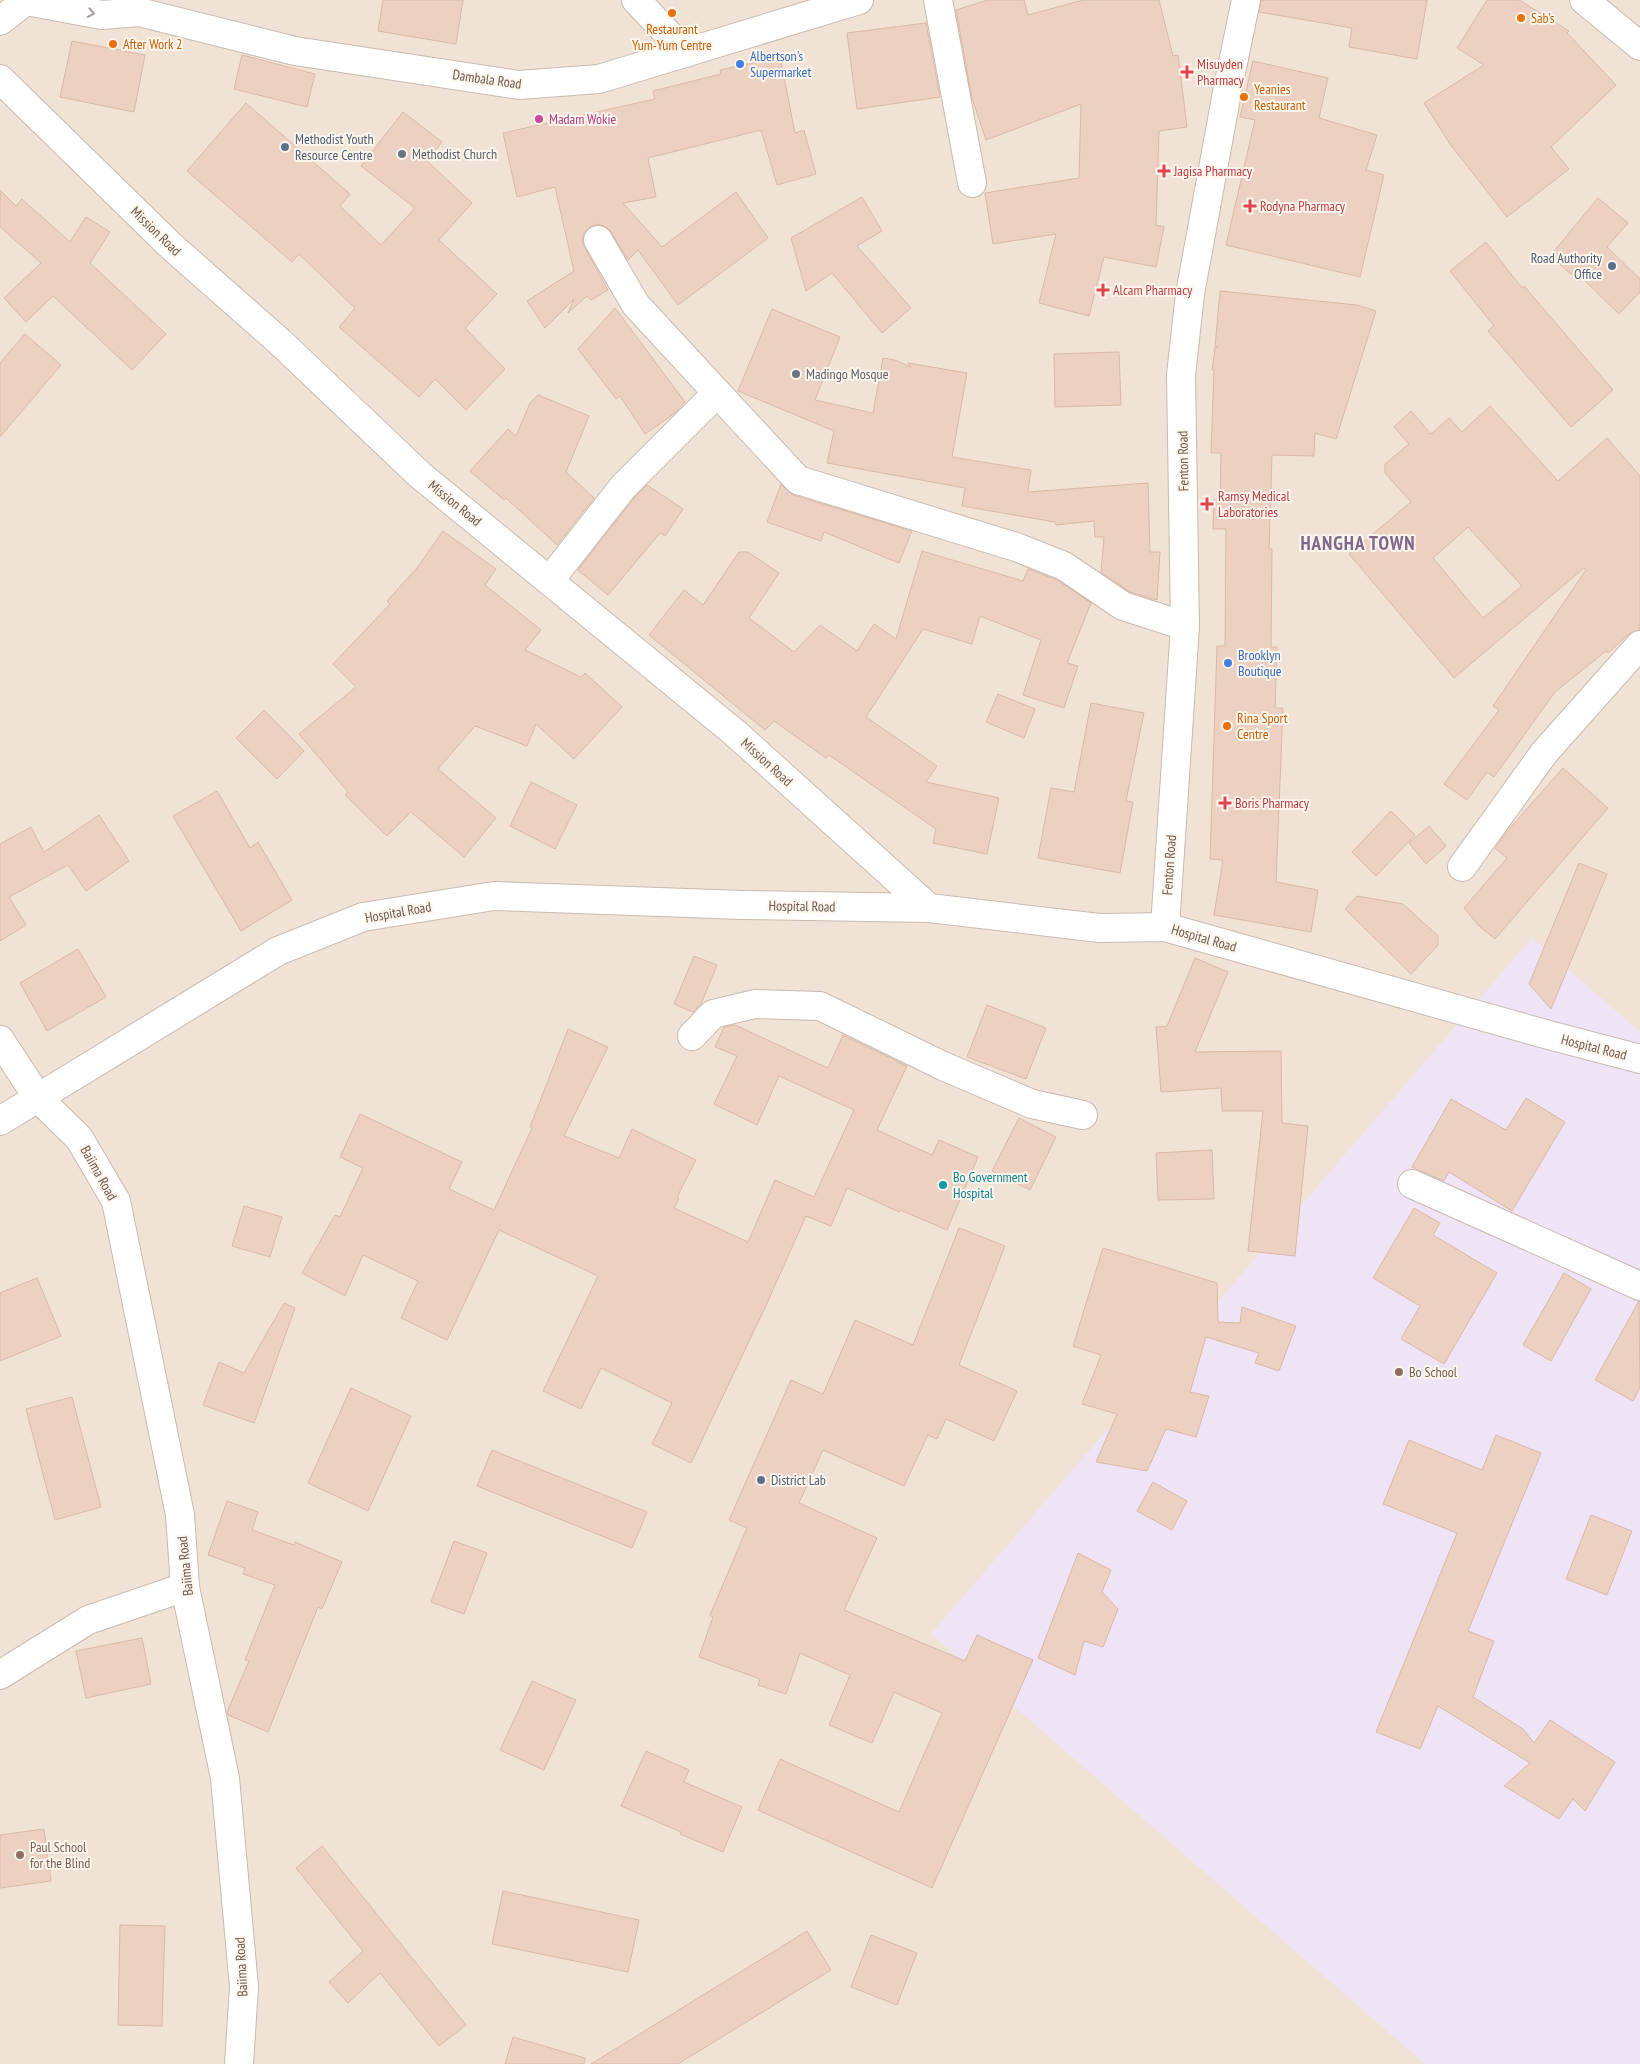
<svg xmlns="http://www.w3.org/2000/svg" width="1640" height="2064" font-family="'PT Sans Narrow',sans-serif">
<style>
.residential{fill:#f0e3d6}
.education{fill:#efe4f6}
.building{fill:#ecd1c2;stroke:#dcb7a4;fill-rule:evenodd}
.lines{fill:none;stroke-linecap:round;stroke-linejoin:round}
.minor-casing{stroke:#cab9ae;stroke-width:30}
.minor{stroke:#fff;stroke-width:28}
.oneway{stroke:#a99b95}
.food-dot{fill:#e8710a;stroke:#fdf6ed;stroke-width:2}
.shop-dot{fill:#3f7fe0;stroke:#fdf6ed;stroke-width:2}
.health-dot{fill:#e0444e;stroke:#fdf6ed;stroke-width:2}
.hotel-dot{fill:#d1479c;stroke:#fdf6ed;stroke-width:2}
.service-dot{fill:#5c6f8a;stroke:#fdf6ed;stroke-width:2}
.worship-dot{fill:#6b7280;stroke:#fdf6ed;stroke-width:2}
.culture-dot{fill:#0f9aa8;stroke:#fdf6ed;stroke-width:2}
.education-dot{fill:#8d6e63;stroke:#fdf6ed;stroke-width:2}
.labels{text-anchor:middle;dominant-baseline:central;stroke-width:4;stroke-linejoin:round;paint-order:stroke}
.food-label{font-size:14px;fill:#c56008;stroke:#fdf6ed;text-anchor:start}
.shop-label{font-size:14px;fill:#366cbe;stroke:#fdf6ed;text-anchor:start}
.health-label{font-size:14px;fill:#be3a42;stroke:#fdf6ed;text-anchor:start}
.street-label{font-size:14px;fill:#70594e;stroke:#fdf6ed}
.hotel-label{font-size:14px;fill:#b23c85;stroke:#fdf6ed;text-anchor:start}
.service-label{font-size:14px;fill:#4e5e75;stroke:#fdf6ed;text-anchor:start}
.worship-label{font-size:14px;fill:#5b616d;stroke:#fdf6ed;text-anchor:start}
.culture-label{font-size:14px;fill:#0d838f;stroke:#fdf6ed;text-anchor:start}
.education-label{font-size:14px;fill:#785e54;stroke:#fdf6ed;text-anchor:start}
.district-label{font-size:19px;font-weight:bold;letter-spacing:1px;fill:#7e668c;stroke:#fdf6ed}
</style>
<rect width="100%" height="100%" fill="#faf2e7"/>
<path class="residential" d="M 0,0 L 1640,0 L 1640,2064 L 0,2064 Z"/>
<path class="education" d="M 1532,938 L 1640,1032 L 1640,2064 L 1425,2064 L 931,1634 Z"/>
<path class="building" d="M 383,0 L 463,0 L 456,44 L 378,31 Z
M 988,0 L 1024,0 L 1028,15 L 1083,0 L 1159,0 L 1173,56 L 1178,55 L 1187,127 L 1159,131 L 1156,225 L 1164,227 L 1156,267 L 1104,257 L 1089,316 L 1039,303 L 1056,234 L 993,244 L 985,193 L 1079,178 L 1081,104 L 986,140 L 972,98 L 956,10 Z
M 1261,0 L 1427,0 L 1417,59 L 1349,47 L 1352,28 L 1259,12 Z
M 1487,0 L 1519,0 L 1569,31 L 1567,33 L 1616,85 L 1551,147 L 1569,169 L 1507,217 L 1450,144 L 1424,103 L 1484,65 L 1457,48 Z
M 926,23 L 940,97 L 857,109 L 847,33 Z
M 72,41 L 145,55 L 134,112 L 60,97 Z
M 242,55 L 315,74 L 307,107 L 234,89 Z
M 780,57 L 795,133 L 804,130 L 816,174 L 777,185 L 761,130 L 648,158 L 656,197 L 623,203 L 662,247 L 736,192 L 768,238 L 678,305 L 638,250 L 628,260 L 611,232 L 606,227 L 598,224 L 591,226 L 584,233 L 582,241 L 585,248 L 608,290 L 591,300 L 587,296 L 568,313 L 574,299 L 545,328 L 527,301 L 574,271 L 555,187 L 517,197 L 503,133 L 655,99 L 653,91 L 721,74 L 720,70 Z
M 1253,61 L 1328,78 L 1319,118 L 1377,135 L 1366,170 L 1384,175 L 1360,277 L 1226,245 L 1255,120 L 1240,117 Z
M 246,103 L 350,194 L 340,206 L 381,245 L 415,208 L 361,166 L 403,112 L 442,142 L 427,161 L 472,203 L 439,240 L 497,294 L 465,328 L 505,369 L 466,410 L 435,379 L 419,397 L 339,327 L 355,308 L 299,254 L 292,262 L 187,171 Z
M 0,190 L 16,206 L 22,199 L 70,242 L 86,217 L 110,232 L 90,263 L 166,334 L 132,370 L 53,296 L 26,322 L 4,298 L 41,263 L 0,227 Z
M 862,197 L 882,231 L 857,246 L 911,308 L 882,333 L 832,273 L 806,291 L 791,238 Z
M 1598,198 L 1628,223 L 1607,247 L 1640,279 L 1640,292 L 1619,314 L 1582,278 L 1579,281 L 1550,256 Z
M 1486,242 L 1522,288 L 1524,286 L 1613,390 L 1571,427 L 1488,331 L 1494,326 L 1450,271 Z
M 1220,291 L 1357,305 L 1376,311 L 1336,439 L 1315,433 L 1314,456 L 1272,455 L 1269,549 L 1272,549 L 1271,647 L 1277,647 L 1275,708 L 1283,708 L 1276,882 L 1318,890 L 1311,932 L 1214,915 L 1223,860 L 1210,859 L 1217,646 L 1225,646 L 1226,529 L 1213,529 L 1214,500 L 1220,500 L 1221,453 L 1211,453 L 1214,370 L 1212,370 L 1215,348 L 1218,347 L 1215,347 Z
M 615,308 L 685,402 L 675,413 L 645,434 L 620,396 L 616,399 L 578,349 Z
M 772,309 L 840,337 L 815,400 L 873,413 L 883,358 L 895,360 L 911,367 L 908,363 L 967,373 L 952,457 L 1031,470 L 1028,492 L 1148,483 L 1150,552 L 1160,552 L 1157,600 L 1130,592 L 1101,572 L 1104,537 L 1095,537 L 1094,521 L 1056,525 L 1055,522 L 962,506 L 965,488 L 827,463 L 834,431 L 738,391 Z
M 25,334 L 61,365 L 0,437 L 0,363 Z
M 1119,352 L 1121,405 L 1055,407 L 1054,354 Z
M 538,395 L 589,416 L 566,472 L 594,498 L 557,545 L 506,498 L 504,500 L 470,471 L 508,429 L 516,436 L 530,403 Z
M 1490,406 L 1558,481 L 1607,438 L 1640,476 L 1640,630 L 1629,634 L 1608,653 L 1606,651 L 1555,692 L 1494,777 L 1487,772 L 1467,800 L 1444,784 L 1499,710 L 1493,706 L 1586,570 L 1584,568 L 1454,678 L 1349,554 L 1411,502 L 1385,473 L 1385,464 L 1409,444 L 1394,427 L 1411,411 L 1431,434 L 1449,418 L 1462,432 ZM 1468,527 L 1522,586 L 1483,618 L 1433,558 Z
M 781,484 L 793,495 L 912,531 L 899,563 L 824,532 L 821,541 L 767,522 Z
M 647,485 L 683,509 L 665,536 L 660,533 L 608,595 L 578,570 L 635,497 Z
M 443,531 L 496,569 L 485,585 L 541,630 L 525,650 L 581,677 L 585,673 L 622,707 L 574,759 L 536,724 L 527,746 L 475,726 L 438,769 L 496,818 L 464,857 L 411,812 L 387,836 L 345,795 L 348,792 L 299,734 L 356,687 L 333,664 L 390,604 L 387,601 L 417,568 Z
M 922,551 L 1023,581 L 1028,569 L 1057,580 L 1091,603 L 1067,663 L 1078,666 L 1064,708 L 1023,695 L 1041,640 L 980,616 L 972,644 L 923,629 L 866,717 L 937,766 L 926,782 L 999,798 L 987,854 L 933,843 L 936,829 L 829,755 L 826,758 L 774,721 L 765,730 L 649,635 L 684,590 L 703,605 L 739,552 L 748,552 L 779,573 L 749,618 L 794,652 L 820,625 L 857,651 L 874,624 L 896,639 Z
M 998,694 L 1035,709 L 1024,738 L 986,722 Z
M 1091,703 L 1144,713 L 1126,801 L 1133,802 L 1120,873 L 1038,858 L 1051,788 L 1074,792 Z
M 264,710 L 304,751 L 277,779 L 236,738 Z
M 1563,768 L 1608,808 L 1495,939 L 1479,926 L 1464,908 L 1507,858 L 1495,848 L 1510,828 Z
M 531,782 L 577,805 L 555,849 L 510,826 Z
M 217,791 L 250,848 L 258,842 L 292,900 L 241,931 L 173,816 Z
M 1391,811 L 1415,835 L 1376,876 L 1352,852 Z
M 99,815 L 129,861 L 86,891 L 68,865 L 9,897 L 26,925 L 0,941 L 0,844 L 31,827 L 44,852 Z
M 1429,826 L 1446,846 L 1426,864 L 1409,843 Z
M 1579,863 L 1607,874 L 1551,1009 L 1529,984 Z
M 1357,896 L 1403,904 L 1438,936 L 1438,945 L 1411,974 L 1345,909 Z
M 78,949 L 106,997 L 47,1031 L 20,983 Z
M 694,956 L 717,965 L 701,1004 L 693,1012 L 674,1004 Z
M 1195,958 L 1228,972 L 1195,1052 L 1281,1051 L 1282,1123 L 1308,1126 L 1295,1256 L 1248,1251 L 1263,1111 L 1222,1111 L 1221,1088 L 1161,1092 L 1156,1027 L 1167,1026 Z
M 987,1005 L 1046,1028 L 1026,1079 L 967,1057 Z
M 735,1025 L 828,1068 L 843,1035 L 907,1066 L 877,1130 L 932,1155 L 939,1140 L 978,1157 L 947,1230 L 900,1210 L 899,1212 L 847,1188 L 831,1226 L 806,1216 L 763,1312 L 691,1463 L 652,1444 L 672,1403 L 601,1368 L 581,1409 L 543,1391 L 598,1276 L 499,1230 L 447,1340 L 401,1318 L 418,1281 L 363,1255 L 345,1296 L 302,1273 L 335,1215 L 340,1217 L 363,1168 L 340,1157 L 360,1114 L 462,1162 L 449,1189 L 494,1210 L 532,1128 L 530,1127 L 568,1029 L 608,1047 L 564,1136 L 619,1158 L 632,1129 L 696,1160 L 677,1197 L 679,1198 L 674,1208 L 748,1242 L 775,1180 L 814,1197 L 854,1110 L 779,1076 L 757,1125 L 714,1104 L 737,1056 L 715,1047 L 724,1027 Z
M 1526,1098 L 1565,1122 L 1512,1211 L 1449,1172 L 1444,1181 L 1412,1167 L 1451,1099 L 1506,1130 Z
M 1019,1118 L 1056,1137 L 1030,1190 L 992,1171 Z
M 1212,1150 L 1214,1199 L 1158,1200 L 1156,1153 Z
M 244,1206 L 282,1217 L 270,1257 L 232,1246 Z
M 1414,1208 L 1440,1223 L 1433,1235 L 1497,1273 L 1444,1364 L 1401,1339 L 1420,1306 L 1373,1278 Z
M 959,1228 L 1005,1246 L 959,1365 L 1017,1391 L 994,1441 L 946,1419 L 937,1439 L 928,1435 L 904,1486 L 823,1450 L 799,1503 L 877,1538 L 844,1610 L 965,1661 L 977,1635 L 1033,1660 L 932,1888 L 758,1810 L 780,1759 L 899,1812 L 942,1713 L 894,1692 L 872,1743 L 829,1725 L 850,1675 L 800,1653 L 786,1694 L 758,1685 L 760,1679 L 699,1657 L 713,1617 L 710,1615 L 747,1528 L 729,1520 L 791,1380 L 823,1394 L 855,1320 L 913,1345 Z
M 1103,1248 L 1217,1283 L 1218,1322 L 1240,1323 L 1242,1307 L 1296,1326 L 1279,1371 L 1255,1363 L 1259,1353 L 1206,1337 L 1190,1392 L 1209,1396 L 1196,1437 L 1166,1429 L 1147,1471 L 1096,1462 L 1117,1414 L 1082,1404 L 1101,1355 L 1073,1346 Z
M 1564,1273 L 1591,1289 L 1551,1361 L 1523,1345 Z
M 37,1278 L 61,1336 L 0,1361 L 0,1293 Z
M 1639,1301 L 1640,1388 L 1633,1401 L 1595,1380 Z
M 284,1303 L 295,1308 L 254,1423 L 203,1405 L 219,1362 L 244,1373 Z
M 351,1388 L 411,1416 L 368,1511 L 308,1483 Z
M 72,1397 L 101,1507 L 55,1520 L 26,1409 Z
M 1496,1435 L 1541,1453 L 1468,1631 L 1494,1641 L 1473,1697 L 1523,1729 L 1534,1743 L 1550,1720 L 1615,1762 L 1585,1811 L 1573,1799 L 1559,1819 L 1504,1786 L 1530,1763 L 1438,1706 L 1420,1749 L 1376,1732 L 1457,1533 L 1383,1504 L 1409,1440 L 1482,1470 Z
M 492,1450 L 647,1512 L 632,1548 L 477,1486 Z
M 1153,1482 L 1187,1501 L 1172,1530 L 1137,1511 Z
M 227,1501 L 258,1512 L 252,1530 L 294,1545 L 295,1542 L 342,1562 L 322,1609 L 318,1607 L 268,1732 L 228,1715 L 227,1712 L 249,1661 L 245,1660 L 275,1585 L 243,1574 L 245,1568 L 208,1555 Z
M 1591,1515 L 1632,1531 L 1607,1595 L 1566,1579 Z
M 454,1541 L 487,1553 L 464,1614 L 431,1602 Z
M 1078,1553 L 1111,1570 L 1102,1592 L 1118,1609 L 1103,1647 L 1084,1641 L 1075,1675 L 1038,1658 Z
M 142,1638 L 151,1684 L 86,1698 L 76,1651 Z
M 532,1681 L 576,1700 L 544,1770 L 500,1750 Z
M 646,1751 L 689,1770 L 684,1782 L 742,1807 L 723,1852 L 680,1834 L 681,1832 L 621,1806 Z
M 44,1829 L 51,1881 L 0,1888 L 0,1835 Z
M 322,1846 L 466,2025 L 439,2046 L 380,1973 L 348,2003 L 329,1982 L 363,1951 L 296,1868 Z
M 503,1891 L 639,1920 L 628,1972 L 492,1944 Z
M 120,1925 L 165,1926 L 162,2026 L 118,2025 Z
M 807,1931 L 831,1970 L 678,2064 L 591,2064 Z
M 871,1935 L 917,1953 L 897,2005 L 851,1987 Z
M 513,2037 L 585,2058 L 584,2064 L 505,2064 Z"/>
<g class="lines">
<defs>
<path id="minor" d="M 636,0 L 686,53
M 938,0 L 972,183
M 1584,0 L 1640,46
M 26,1 L 102,15 L 139,12 L 295,51 L 519,85 L 599,79 L 859,0
M 0,21 L 27,0
M 0,79 L 171,246 L 280,342 L 420,475 L 735,733 L 929,908
M 598,240 L 636,305 L 798,480 L 1016,547 L 1064,566 L 1123,606 L 1185,626
M 550,580 L 623,487 L 717,393
M 1462,867 L 1544,753 L 1640,645
M 1165,927 L 1185,626 L 1181,375 L 1190,294 L 1228,87 L 1246,0
M 692,1036 L 713,1014 L 755,1004 L 820,1006 L 943,1066 L 1032,1104 L 1083,1115
M 0,1040 L 38,1098 L 79,1138 L 116,1201 L 180,1515 L 185,1587 L 225,1778 L 244,1987 L 239,2064
M 0,1121 L 278,951 L 363,917 L 494,896 L 742,905 L 929,908 L 1099,928 L 1165,927 L 1545,1034 L 1640,1059
M 1412,1184 L 1640,1286
M 0,1675 L 88,1620 L 185,1587"/>
</defs>
<use href="#minor" class="minor-casing"/>
<use href="#minor" class="minor"/>
</g>
<defs><path id="oneway-chevron" d="M-2-3.5L2.5 0L-2 3.5" fill="none" stroke-width="1.6" stroke-linecap="round" stroke-linejoin="round" transform="scale(1.25)"/></defs>
<use class="oneway" href="#oneway-chevron" transform="translate(91 13) rotate(11)"/>
<g class="food-dot">
<circle cx="672" cy="13" r="5"/>
<circle cx="1521" cy="18" r="5"/>
<circle cx="113" cy="44" r="5"/>
<circle cx="1244" cy="97" r="5"/>
<circle cx="1227" cy="726" r="5"/>
</g>
<g class="shop-dot">
<circle cx="740" cy="64" r="5"/>
<circle cx="1228" cy="663" r="5"/>
</g>
<g class="health-dot">
<path d="M1184.5 64.5h5v5h5v5h-5v5h-5v-5h-5v-5h5z"/>
<path d="M1161.5 163.5h5v5h5v5h-5v5h-5v-5h-5v-5h5z"/>
<path d="M1247.5 198.5h5v5h5v5h-5v5h-5v-5h-5v-5h5z"/>
<path d="M1100.5 282.5h5v5h5v5h-5v5h-5v-5h-5v-5h5z"/>
<path d="M1204.5 496.5h5v5h5v5h-5v5h-5v-5h-5v-5h5z"/>
<path d="M1222.5 795.5h5v5h5v5h-5v5h-5v-5h-5v-5h5z"/>
</g>
<circle class="hotel-dot" cx="539" cy="119" r="5"/>
<g class="service-dot">
<circle cx="285" cy="147" r="5"/>
<circle cx="1612" cy="266" r="5"/>
<circle cx="761" cy="1480" r="5"/>
</g>
<g class="worship-dot">
<circle cx="402" cy="154" r="5"/>
<circle cx="796" cy="374" r="5"/>
</g>
<circle class="culture-dot" cx="943" cy="1185" r="5"/>
<g class="education-dot">
<circle cx="1399" cy="1372" r="5"/>
<circle cx="20" cy="1855" r="5"/>
</g>
<g class="labels">
<g class="food-label">
<text x="1531" y="18">Sab's</text>
<text x="672" y="29" text-anchor="middle">Restaurant<tspan x="672" dy="16">Yum-Yum Centre</tspan></text>
<text x="123" y="44">After Work 2</text>
<text x="1254" y="89">Yeanies<tspan x="1254" dy="16">Restaurant</tspan></text>
<text x="1237" y="718">Rina Sport<tspan x="1237" dy="16">Centre</tspan></text>
</g>
<g class="shop-label">
<text x="750" y="56">Albertson's<tspan x="750" dy="16">Supermarket</tspan></text>
<text x="1238" y="655">Brooklyn<tspan x="1238" dy="16">Boutique</tspan></text>
</g>
<g class="health-label">
<text x="1197" y="64">Misuyden<tspan x="1197" dy="16">Pharmacy</tspan></text>
<text x="1174" y="171">Jagisa Pharmacy</text>
<text x="1260" y="206">Rodyna Pharmacy</text>
<text x="1113" y="290">Alcam Pharmacy</text>
<text x="1218" y="496">Ramsy Medical<tspan x="1218" dy="16">Laboratories</tspan></text>
<text x="1235" y="803">Boris Pharmacy</text>
</g>
<g class="street-label">
<text transform="translate(487 79) rotate(8)">Dambala Road</text>
<text transform="translate(156 231) rotate(44)">Mission Road</text>
<text transform="translate(1183 461) rotate(-91)">Fenton Road</text>
<text transform="translate(455 503) rotate(39)">Mission Road</text>
<text transform="translate(767 762) rotate(42)">Mission Road</text>
<text transform="translate(1169 865) rotate(-86)">Fenton Road</text>
<text transform="translate(802 906) rotate(1)">Hospital Road</text>
<text transform="translate(398 912) rotate(-10)">Hospital Road</text>
<text transform="translate(1204 938) rotate(16)">Hospital Road</text>
<text transform="translate(1594 1047) rotate(14)">Hospital Road</text>
<text transform="translate(99 1173) rotate(61)">Baiima Road</text>
<text transform="translate(185 1566) rotate(-96)">Baiima Road</text>
<text transform="translate(241 1967) rotate(-93)">Baiima Road</text>
</g>
<g class="hotel-label">
<text x="549" y="119">Madam Wokie</text>
</g>
<g class="service-label">
<text x="295" y="139">Methodist Youth<tspan x="295" dy="16">Resource Centre</tspan></text>
<text x="1602" y="258" text-anchor="end">Road Authority<tspan x="1602" dy="16">Office</tspan></text>
<text x="771" y="1480">District Lab</text>
</g>
<g class="worship-label">
<text x="412" y="154">Methodist Church</text>
<text x="806" y="374">Madingo Mosque</text>
</g>
<g class="culture-label">
<text x="953" y="1177">Bo Government<tspan x="953" dy="16">Hospital</tspan></text>
</g>
<g class="education-label">
<text x="1409" y="1372">Bo School</text>
<text x="30" y="1847">Paul School<tspan x="30" dy="16">for the Blind</tspan></text>
</g>
<g class="district-label">
<text x="1358" y="543">HANGHA TOWN</text>
</g>
</g>
</svg>
